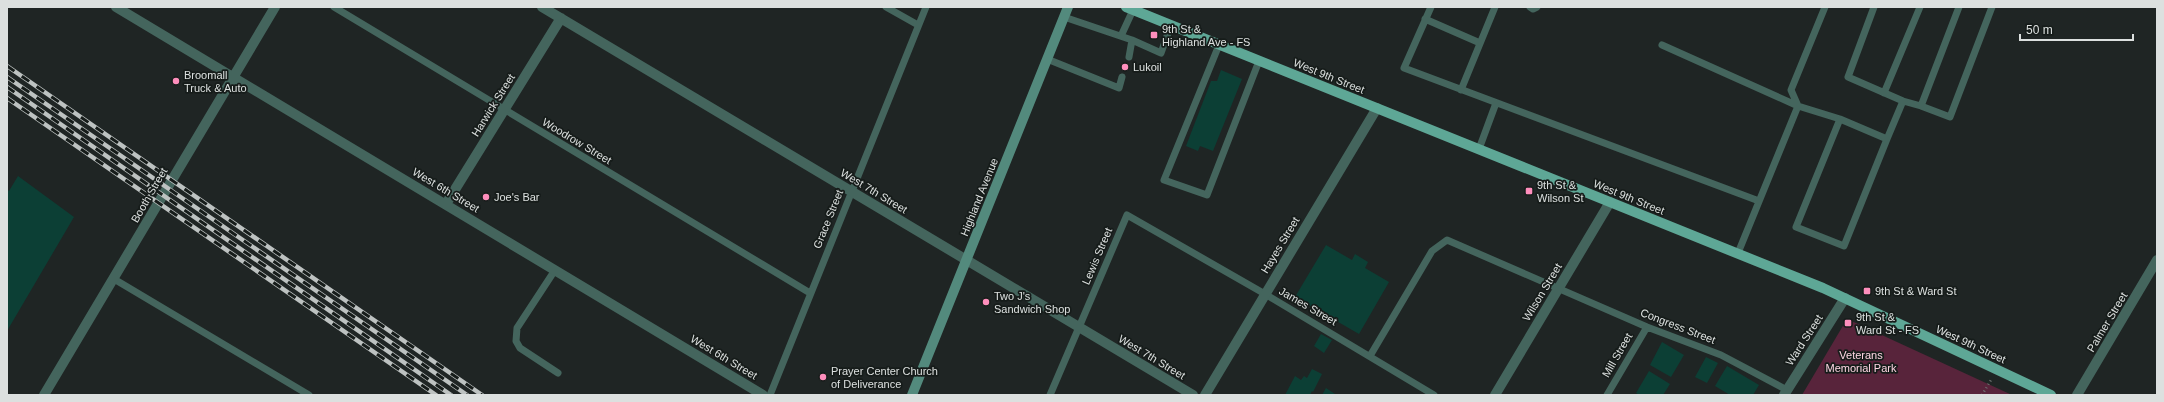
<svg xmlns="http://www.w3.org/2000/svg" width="2164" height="402" font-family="Helvetica,sans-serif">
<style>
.green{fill:#58243b}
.building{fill:#0c3f35}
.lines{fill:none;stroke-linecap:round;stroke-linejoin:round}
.path{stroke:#6f7473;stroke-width:2.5;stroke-dasharray:1 3;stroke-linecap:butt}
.service{stroke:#44655d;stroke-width:7}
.minor{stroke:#44655d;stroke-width:10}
.secondary{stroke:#538a7d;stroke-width:10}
.primary{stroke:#5ea796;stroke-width:10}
.rail-casing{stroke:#bdc2c1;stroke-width:4.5}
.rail{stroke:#161c1a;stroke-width:3;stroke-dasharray:9;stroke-linecap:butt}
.poi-dot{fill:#fe8ebc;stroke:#161c1a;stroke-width:1.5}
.labels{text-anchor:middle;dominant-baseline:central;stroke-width:3.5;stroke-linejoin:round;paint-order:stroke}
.poi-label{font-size:11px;fill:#dce0df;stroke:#161c1a;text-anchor:start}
.street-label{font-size:11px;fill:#dce0df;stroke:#161c1a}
.park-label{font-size:11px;fill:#fed5e3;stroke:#161c1a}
</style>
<rect width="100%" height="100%" fill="#1f2524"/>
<path class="green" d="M 1847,319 L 2012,395 L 1802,395 Z"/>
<path class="building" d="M 1221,70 L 1242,79 L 1213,151 L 1200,146 L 1198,151 L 1186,146 L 1211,81 L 1217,81 Z
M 18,176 L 74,217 L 7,331 L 7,189 L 9,191 Z
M 1326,245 L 1352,260 L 1355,254 L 1368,262 L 1365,268 L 1389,282 L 1359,334 L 1295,297 Z
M 1321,334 L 1332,340 L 1324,353 L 1314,346 Z
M 1662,342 L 1684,355 L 1671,377 L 1650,365 Z
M 1706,357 L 1718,363 L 1707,383 L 1695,377 Z
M 1727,366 L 1759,385 L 1753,395 L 1730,395 L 1715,386 Z
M 1312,369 L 1322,374 L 1313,392 L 1312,391 L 1310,395 L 1285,395 L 1295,376 L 1301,380 L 1304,376 L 1307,378 Z
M 1649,371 L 1670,384 L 1663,395 L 1639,395 L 1636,393 Z
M 1326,388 L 1335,394 L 1335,395 L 1322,395 Z"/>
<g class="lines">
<path class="path" d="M 1982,395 L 1991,380"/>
<path class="service" d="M 334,7 L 810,293
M 886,7 L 918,25
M 1431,7 L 1404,68 L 1759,201
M 1530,7 L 1533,9 L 1537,7
M 1874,7 L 1848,77 L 1903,101 L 1921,106 L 1959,7
M 1064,17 L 1132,40 L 1129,57
M 1425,19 L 1480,43
M 1121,36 L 1133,10
M 1132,40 L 1161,53 L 1171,25
M 1219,45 L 1164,180 L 1207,195 L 1259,61
M 1662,45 L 1798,106 L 1840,119 L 1887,139 L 1844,246 L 1796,227 L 1840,119
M 1047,59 L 1119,88 L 1122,77
M 1461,90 L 1495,7
M 1884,93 L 1920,7
M 1921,106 L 1950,117 L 1992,7
M 1887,139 L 1903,101
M 1479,149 L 1496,103
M 1738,253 L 1798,106 L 1791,90 L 1825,7
M 555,270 L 517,328 L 516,341 L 520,348 L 558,373
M 114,279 L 309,395
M 1370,356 L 1432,251 L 1447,240 L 1647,327 L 1721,355 L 1787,390
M 770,395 L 926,7
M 1050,395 L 1127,215 L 1265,294 L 1434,395
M 1607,395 L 1647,327"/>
<path class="minor" d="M 116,7 L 763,395
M 542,7 L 1193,395
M 446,204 L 561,18
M 44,395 L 275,7
M 1205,395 L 1377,108
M 1495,395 L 1610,202
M 1784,395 L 1845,298
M 2077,395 L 2157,260"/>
<path class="secondary" d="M 912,395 L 1068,7"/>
<path class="primary" d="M 1126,7 L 1823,288 L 2051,395"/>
<defs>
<path id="rail" d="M 7,66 L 482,395
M 7,77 L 467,395
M 7,87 L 451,395
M 7,98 L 436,395"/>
</defs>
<use href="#rail" class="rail-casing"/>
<use href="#rail" class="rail"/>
</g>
<g class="poi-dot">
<rect x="1150" y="31" width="8" height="8" rx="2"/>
<circle cx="1125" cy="67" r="4"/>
<circle cx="176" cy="81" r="4"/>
<rect x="1525" y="187" width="8" height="8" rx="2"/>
<circle cx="486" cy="197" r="4"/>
<rect x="1863" y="287" width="8" height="8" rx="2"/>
<circle cx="986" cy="302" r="4"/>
<rect x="1844" y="319" width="8" height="8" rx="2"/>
<circle cx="823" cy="377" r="4"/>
</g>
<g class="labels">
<g class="poi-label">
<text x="1162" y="29">9th St &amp;<tspan x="1162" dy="13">Highland Ave - FS</tspan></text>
<text x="1133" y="67">Lukoil</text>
<text x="184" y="75">Broomall<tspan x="184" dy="13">Truck &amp; Auto</tspan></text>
<text x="1537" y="185">9th St &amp;<tspan x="1537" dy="13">Wilson St</tspan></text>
<text x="494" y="197">Joe's Bar</text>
<text x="1875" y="291">9th St &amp; Ward St</text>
<text x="994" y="296">Two J's<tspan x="994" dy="13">Sandwich Shop</tspan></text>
<text x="1856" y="317">9th St &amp;<tspan x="1856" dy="13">Ward St - FS</tspan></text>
<text x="831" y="371">Prayer Center Church<tspan x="831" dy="13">of Deliverance</tspan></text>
</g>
<g class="street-label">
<text transform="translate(1329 76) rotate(22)">West 9th Street</text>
<text transform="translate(493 105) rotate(-58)">Harwick Street</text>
<text transform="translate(577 141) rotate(31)">Woodrow Street</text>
<text transform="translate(446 190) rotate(31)">West 6th Street</text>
<text transform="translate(874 191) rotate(31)">West 7th Street</text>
<text transform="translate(149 195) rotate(-60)">Booth Street</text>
<text transform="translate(979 197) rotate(-68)">Highland Avenue</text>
<text transform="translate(1629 197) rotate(22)">West 9th Street</text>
<text transform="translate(828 219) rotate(-68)">Grace Street</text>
<text transform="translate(1280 245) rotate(-59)">Hayes Street</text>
<text transform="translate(1097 256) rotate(-67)">Lewis Street</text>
<text transform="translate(1542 292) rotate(-59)">Wilson Street</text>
<text transform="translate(1308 306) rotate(30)">James Street</text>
<text transform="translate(2107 322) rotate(-59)">Palmer Street</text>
<text transform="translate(1678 326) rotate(21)">Congress Street</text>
<text transform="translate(1804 340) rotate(-57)">Ward Street</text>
<text transform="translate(1971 344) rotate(25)">West 9th Street</text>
<text transform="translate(1617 355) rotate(-60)">Mill Street</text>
<text transform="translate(724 357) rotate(31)">West 6th Street</text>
<text transform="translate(1152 357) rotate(31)">West 7th Street</text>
</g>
<g class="park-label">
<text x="1861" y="355">Veterans<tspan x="1861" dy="13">Memorial Park</tspan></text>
</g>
</g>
<rect width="2164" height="402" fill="none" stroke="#dce0df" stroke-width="16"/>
<path d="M2020 34v6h113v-6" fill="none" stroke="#dce0df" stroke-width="2"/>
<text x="2026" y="34" font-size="12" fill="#dce0df" stroke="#161c1a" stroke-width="3" paint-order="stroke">50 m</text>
</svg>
